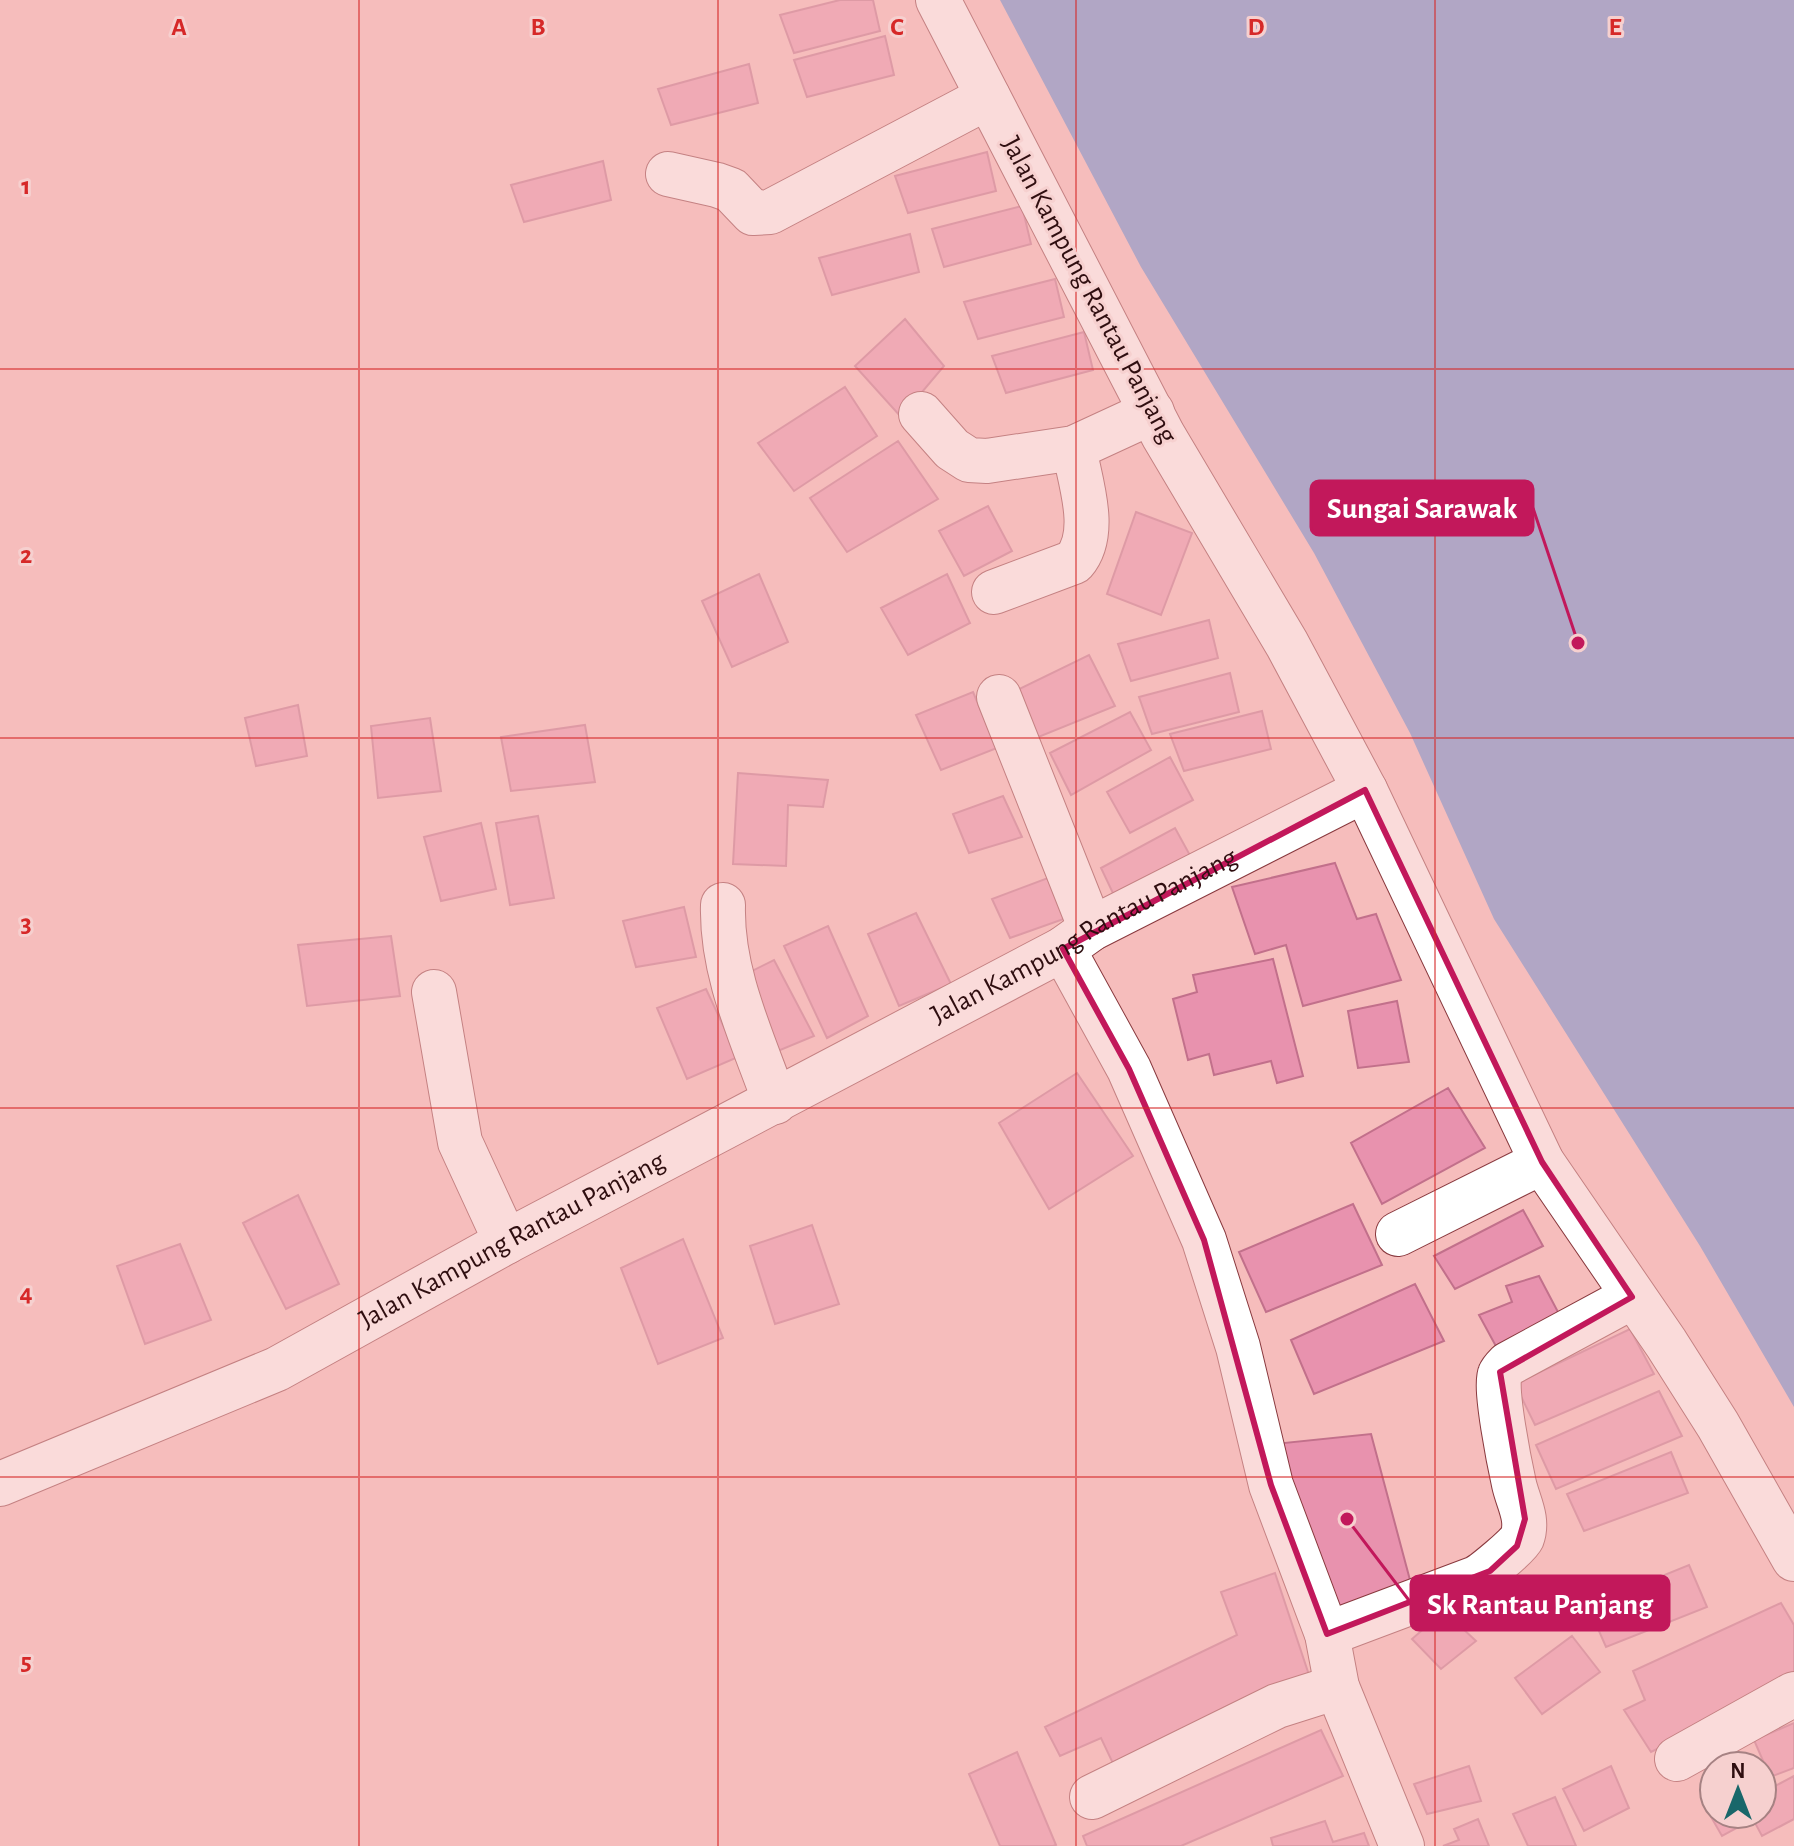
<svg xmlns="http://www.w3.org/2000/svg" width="1794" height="1846" font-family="'Alegreya Sans',sans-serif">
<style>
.water{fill:#5e8ad0}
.building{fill:#e892ae;stroke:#c2708b;stroke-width:2}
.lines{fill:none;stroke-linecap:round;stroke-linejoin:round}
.minor-casing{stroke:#89393e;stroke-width:46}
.minor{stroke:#fff;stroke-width:44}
.marked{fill:none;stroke:#c2185b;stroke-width:6;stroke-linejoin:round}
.grid{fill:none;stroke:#d62828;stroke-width:2;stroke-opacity:0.55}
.labels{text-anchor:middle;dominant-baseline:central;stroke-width:6;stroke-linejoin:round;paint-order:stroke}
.street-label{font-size:28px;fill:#2f0e10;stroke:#f6d0cf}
.grid-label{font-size:26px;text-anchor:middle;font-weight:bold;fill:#d62828;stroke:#f6d0cf;stroke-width:6;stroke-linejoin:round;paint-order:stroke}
.leader{fill:none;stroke:#c2185b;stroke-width:3}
.callout-dot{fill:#c2185b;stroke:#f6d0cf;stroke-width:3}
.callout{fill:#c2185b;stroke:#c2185b;stroke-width:3}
.callout-label{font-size:30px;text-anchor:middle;font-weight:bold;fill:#fff}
</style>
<rect width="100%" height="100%" fill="#f6bdbc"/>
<path class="water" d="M 1000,0 L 1794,0 L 1794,1407 L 1700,1246 L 1494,919 L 1410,733 L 1314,553 L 1141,267 Z"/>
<path class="building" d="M 840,0 L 873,0 L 880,31 L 794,53 L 780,15 Z
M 885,36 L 894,75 L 807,97 L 794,60 Z
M 749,64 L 758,103 L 671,125 L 658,89 Z
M 987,152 L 996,191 L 908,213 L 895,176 Z
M 603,161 L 611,200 L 524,222 L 511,185 Z
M 1022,206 L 1031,244 L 944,267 L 932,229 Z
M 910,234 L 919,272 L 832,295 L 819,258 Z
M 1055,279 L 1064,317 L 978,339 L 964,302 Z
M 905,319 L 944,366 L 901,417 L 855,366 Z
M 1084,332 L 1093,370 L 1006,393 L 992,356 Z
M 845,387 L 877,436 L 794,491 L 758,443 Z
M 898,441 L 938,499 L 847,552 L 810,498 Z
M 988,506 L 1012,551 L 964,576 L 939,531 Z
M 1136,512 L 1192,533 L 1161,615 L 1107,594 Z
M 759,574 L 788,642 L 732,667 L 702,601 Z
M 947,574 L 970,623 L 908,655 L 881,608 Z
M 1209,620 L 1218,658 L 1131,681 L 1118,644 Z
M 1089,655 L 1115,706 L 1031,740 L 1011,693 Z
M 1230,673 L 1239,712 L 1152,734 L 1139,697 Z
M 973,692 L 997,748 L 941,770 L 916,715 Z
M 298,705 L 307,756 L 256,766 L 245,718 Z
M 1262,711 L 1271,749 L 1184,771 L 1170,734 Z
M 1130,712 L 1151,750 L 1071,795 L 1050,753 Z
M 430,718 L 441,791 L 378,798 L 371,726 Z
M 585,725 L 595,782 L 511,791 L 501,737 Z
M 1170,757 L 1193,800 L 1130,833 L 1107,792 Z
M 738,773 L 828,780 L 823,807 L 788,805 L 786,866 L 733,864 Z
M 1003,796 L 1022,837 L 969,853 L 953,814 Z
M 538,816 L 554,898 L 510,905 L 496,823 Z
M 481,823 L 496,889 L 441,901 L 424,837 Z
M 1175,828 L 1198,870 L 1120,908 L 1101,868 Z
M 1335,863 L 1357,919 L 1376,914 L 1401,980 L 1303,1006 L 1286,945 L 1255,954 L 1232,887 Z
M 1056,875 L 1075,915 L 1010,938 L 992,899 Z
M 684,907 L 696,957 L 636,967 L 623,921 Z
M 916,913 L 951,984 L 899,1006 L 868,934 Z
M 828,926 L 868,1016 L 827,1038 L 784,946 Z
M 391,936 L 400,996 L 307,1006 L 298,945 Z
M 1273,959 L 1303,1076 L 1277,1083 L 1271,1061 L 1214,1075 L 1209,1054 L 1188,1060 L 1173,999 L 1197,992 L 1193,975 Z
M 774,960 L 814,1036 L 773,1053 L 738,978 Z
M 706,989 L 738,1057 L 687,1079 L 657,1008 Z
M 1397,1001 L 1409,1062 L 1358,1068 L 1348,1011 Z
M 1077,1073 L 1133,1156 L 1049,1209 L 999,1123 Z
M 1448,1088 L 1485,1148 L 1382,1204 L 1351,1143 Z
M 298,1195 L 339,1284 L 286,1309 L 243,1223 Z
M 1353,1204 L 1382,1265 L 1266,1312 L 1239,1252 Z
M 1523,1210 L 1543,1246 L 1455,1289 L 1434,1256 Z
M 812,1225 L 839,1304 L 775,1324 L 750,1246 Z
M 683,1239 L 723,1338 L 658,1364 L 621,1268 Z
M 180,1244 L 211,1320 L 145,1344 L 117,1266 Z
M 1539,1276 L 1568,1331 L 1504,1361 L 1479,1315 L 1512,1302 L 1506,1286 Z
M 1415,1284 L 1444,1341 L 1314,1394 L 1291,1340 Z
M 1630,1329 L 1654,1374 L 1535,1425 L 1515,1384 Z
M 1659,1391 L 1682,1436 L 1556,1489 L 1536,1445 Z
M 1371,1434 L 1414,1595 L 1333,1613 L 1274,1444 Z
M 1671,1452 L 1688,1493 L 1584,1531 L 1567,1494 Z
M 1689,1565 L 1707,1607 L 1606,1647 L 1588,1606 Z
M 1275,1573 L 1311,1681 L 1118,1774 L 1101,1738 L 1060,1756 L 1045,1727 L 1237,1635 L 1221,1592 Z
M 1781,1603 L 1794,1625 L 1794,1682 L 1651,1752 L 1624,1710 L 1645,1700 L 1633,1671 Z
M 1444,1611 L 1476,1641 L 1441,1669 L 1412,1639 Z
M 1572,1636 L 1600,1672 L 1542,1714 L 1515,1678 Z
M 1794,1723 L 1794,1768 L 1770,1777 L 1754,1740 Z
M 1321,1730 L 1343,1776 L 1181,1846 L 1087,1846 L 1083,1836 Z
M 1017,1752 L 1056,1845 L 1053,1846 L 1000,1846 L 969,1774 Z
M 1469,1766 L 1481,1801 L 1427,1814 L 1414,1784 Z
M 1611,1766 L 1629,1808 L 1584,1831 L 1563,1789 Z
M 1794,1776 L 1794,1819 L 1762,1836 L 1753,1819 L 1722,1836 L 1703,1803 L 1714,1797 L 1714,1814 L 1762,1814 L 1762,1793 Z
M 1555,1797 L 1576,1846 L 1528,1846 L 1513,1814 Z
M 1478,1819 L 1489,1846 L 1443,1846 L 1459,1840 L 1454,1829 Z
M 1325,1821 L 1333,1842 L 1364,1833 L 1369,1846 L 1273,1846 L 1271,1838 Z"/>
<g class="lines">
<defs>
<g id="minor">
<path d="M 668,174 L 717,185 L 731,190 L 753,213 L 770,212 L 988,97"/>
<path d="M 921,414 L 952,449 L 969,460 L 987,461 L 1074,448 L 1152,412"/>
<path d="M 994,592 L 1074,562 C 1099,533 1080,482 1074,448"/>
<path d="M 999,697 L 1091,929"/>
<path d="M 1365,790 L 1542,1162 L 1666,1343 L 1718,1425 L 1794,1559"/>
<path d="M 723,905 C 721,974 753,1039 775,1102"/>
<path d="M 1063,949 L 1129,1069 L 1204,1240 L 1238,1347 L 1271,1485 L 1327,1634 L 1337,1687 L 1402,1846"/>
<path d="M 434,992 L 460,1142 L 506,1242"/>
<path d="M 1398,1234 L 1542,1162"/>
<path id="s1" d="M 0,1484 L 277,1369 L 506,1242 L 1063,949 L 1091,929 L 1365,790 L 1287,644 L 1163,435 L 938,0"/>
<path d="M 1327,1634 L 1476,1578 C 1484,1574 1519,1545 1522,1538 C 1529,1519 1518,1502 1514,1484 C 1510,1466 1494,1387 1500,1374 C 1501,1371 1505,1367 1508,1364 L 1632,1297"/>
<path d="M 1677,1759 L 1794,1694"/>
<path d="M 1092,1797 L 1277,1706 L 1337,1687"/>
</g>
</defs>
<use href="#minor" class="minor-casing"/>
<use href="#minor" class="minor"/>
</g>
<path d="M0 0H1794V1846H0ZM 1365,790 L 1542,1162 L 1632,1297 L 1500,1372 L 1525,1519 L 1517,1546 L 1490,1571 L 1327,1634 L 1271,1485 L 1204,1240 L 1129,1069 L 1063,949 Z" fill="#f6bdbc" fill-opacity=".55" fill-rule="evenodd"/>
<path class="marked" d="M 1365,790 L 1542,1162 L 1632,1297 L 1500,1372 L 1525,1519 L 1517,1546 L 1490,1571 L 1327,1634 L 1271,1485 L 1204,1240 L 1129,1069 L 1063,949 Z"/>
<path class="grid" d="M 359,0 L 359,1846M 718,0 L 718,1846M 1076,0 L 1076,1846M 1435,0 L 1435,1846M 0,369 L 1794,369M 0,738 L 1794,738M 0,1108 L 1794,1108M 0,1477 L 1794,1477"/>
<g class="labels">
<g class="street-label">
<text transform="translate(1089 290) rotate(62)">Jalan Kampung Rantau Panjang</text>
<text stroke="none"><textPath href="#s1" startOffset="1216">Jalan Kampung Rantau Panjang</textPath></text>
<text stroke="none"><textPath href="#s1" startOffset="568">Jalan Kampung Rantau Panjang</textPath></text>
</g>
</g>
<g class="grid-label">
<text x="179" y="35">A</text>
<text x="538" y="35">B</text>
<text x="897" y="35">C</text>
<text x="1256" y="35">D</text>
<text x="1615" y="35">E</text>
<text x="26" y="194">1</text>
<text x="26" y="563">2</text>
<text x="26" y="932">3</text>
<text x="26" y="1301">4</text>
<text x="26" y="1670">5</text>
</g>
<path class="leader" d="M1578 643L1533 508M1347 1519L1411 1603"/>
<g class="callout-dot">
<circle cx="1578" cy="643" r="8"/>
<circle cx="1347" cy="1519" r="8"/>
</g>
<g class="callout">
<rect x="1311" y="481" width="222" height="54" rx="8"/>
<rect x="1411" y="1576" width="258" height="54" rx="8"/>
</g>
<g class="callout-label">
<text x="1422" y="518">Sungai Sarawak</text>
<text x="1540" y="1614">Sk Rantau Panjang</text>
</g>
<g transform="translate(1738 1790)"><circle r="38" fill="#f6d0cf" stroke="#a68283" stroke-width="2"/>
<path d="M0-6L14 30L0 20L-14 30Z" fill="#19676a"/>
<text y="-12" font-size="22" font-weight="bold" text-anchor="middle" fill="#2f0e10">N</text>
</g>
</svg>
